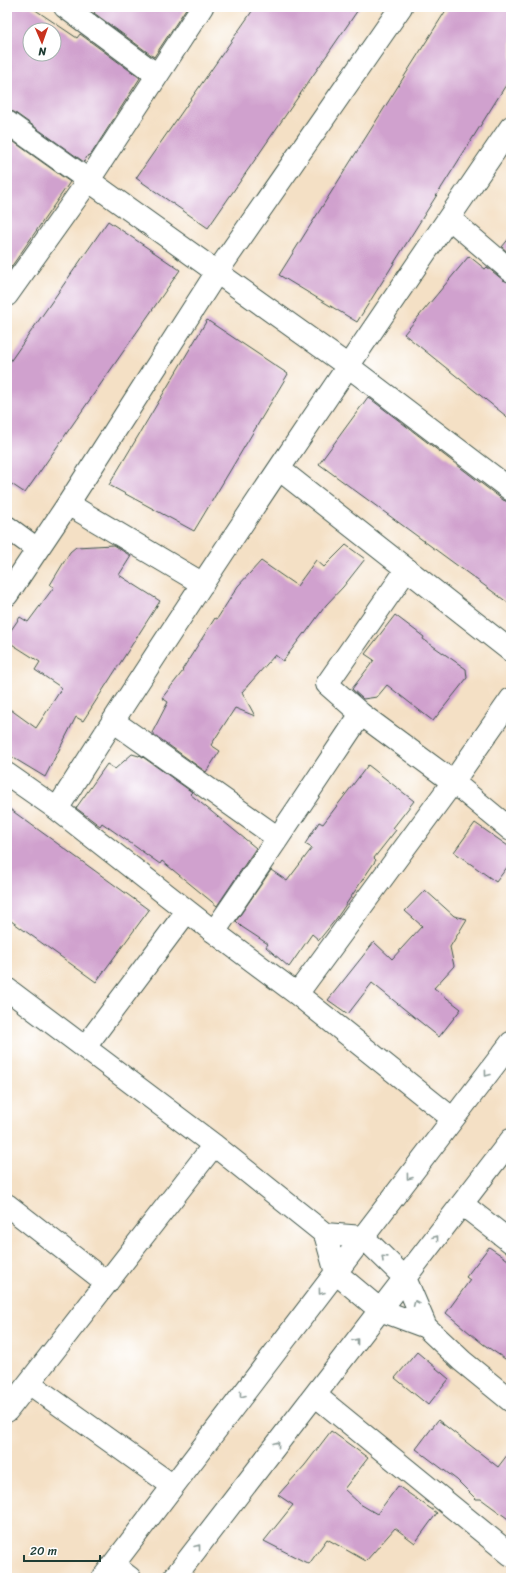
<svg xmlns="http://www.w3.org/2000/svg" width="518" height="1585" font-family="Sriracha,sans-serif">
<style>
.building{fill:#d0a1ce;fill-rule:evenodd}
.lines{fill:none;stroke-linecap:round;stroke-linejoin:round}
.street-casing{stroke:#3f554a;stroke-width:24}
.street{stroke:#fff;stroke-width:22}
.oneway{stroke:#8f9e9a}
</style>
<rect width="100%" height="100%" fill="#fff"/>
<filter id="ink" filterUnits="userSpaceOnUse"><feTurbulence type="fractalNoise" baseFrequency=".025" numOctaves="2"/><feDisplacementMap in="SourceGraphic" scale="8" xChannelSelector="R" yChannelSelector="G"/><feConvolveMatrix kernelMatrix="1 2 1 2 8 2 1 2 1" color-interpolation-filters="sRGB"/></filter>
<filter id="wash" filterUnits="userSpaceOnUse"><feTurbulence type="fractalNoise" baseFrequency=".012" numOctaves="4" result="noise"/><feDisplacementMap in="SourceGraphic" scale="16" xChannelSelector="R" yChannelSelector="G"/><feGaussianBlur stdDeviation="0.9" result="paint"/><feColorMatrix in="noise" values="0 0 0 0 0 0 0 0 0 0 0 0 0 0 0 0 0 1.4 0 .05"/><feComposite in="paint" operator="in"/></filter>
<g filter="url(#wash)">
<rect width="100%" height="100%" fill="#f4e0c5"/>
<g id="blocks">
<path class="building" d="M 7,7 L 31,7 L 77,38 L 80,34 L 140,78 L 90,156 L 88,155 L 84,162 L 14,112 L 7,110 ZM 30,30 L 54,30 L 54,54 L 30,54 Z
M 98,7 L 187,7 L 154,57 L 94,13 Z
M 255,7 L 360,7 L 208,228 L 136,178 Z
M 448,7 L 511,7 L 511,77 L 357,322 L 279,275 Z
M 7,137 L 70,182 L 7,273 Z
M 108,221 L 180,270 L 25,493 L 7,481 L 7,366 Z
M 511,236 L 511,255 L 502,247 Z
M 469,256 L 485,269 L 487,267 L 503,280 L 511,283 L 511,420 L 404,334 Z
M 207,320 L 288,374 L 194,531 L 109,485 Z
M 368,397 L 503,500 L 511,503 L 511,605 L 319,464 Z
M 113,545 L 131,556 L 119,575 L 160,601 L 83,721 L 76,717 L 45,777 L 7,754 L 7,707 L 36,728 L 62,688 L 35,670 L 40,662 L 7,641 L 7,636 L 20,617 L 28,622 L 54,587 L 50,585 L 70,552 L 76,547 Z
M 346,545 L 365,559 L 343,587 L 326,605 L 305,634 L 304,633 L 283,661 L 275,655 L 242,692 L 255,716 L 235,708 L 211,745 L 220,751 L 206,772 L 152,733 L 168,702 L 162,698 L 183,671 L 182,670 L 215,618 L 217,619 L 238,586 L 261,561 L 297,586 L 316,560 L 324,567 Z
M 395,615 L 424,637 L 423,639 L 466,669 L 467,678 L 433,721 L 387,685 L 377,697 L 363,699 L 352,689 L 374,660 L 365,654 Z
M 132,754 L 139,756 L 140,755 L 192,792 L 190,794 L 256,848 L 217,906 L 162,861 L 160,864 L 102,823 L 100,826 L 76,808 L 107,764 L 115,769 Z
M 368,765 L 414,801 L 393,828 L 396,830 L 374,858 L 376,860 L 336,919 L 319,940 L 312,934 L 289,967 L 266,947 L 268,944 L 242,927 L 236,921 L 271,870 L 287,881 L 312,848 L 305,844 L 319,822 L 323,824 Z
M 7,807 L 149,910 L 96,982 L 7,918 Z
M 475,823 L 511,848 L 511,862 L 496,882 L 454,852 Z
M 425,890 L 454,916 L 467,919 L 450,947 L 454,966 L 434,988 L 461,1009 L 439,1037 L 372,983 L 348,1014 L 328,1000 L 374,942 L 392,959 L 422,926 L 405,911 Z
M 489,1247 L 511,1262 L 511,1363 L 483,1344 L 446,1313 L 470,1280 L 466,1277 Z
M 417,1352 L 449,1379 L 428,1405 L 395,1378 Z
M 438,1420 L 498,1467 L 511,1450 L 511,1521 L 481,1499 L 476,1499 L 457,1480 L 416,1449 Z
M 331,1431 L 368,1458 L 344,1489 L 360,1504 L 377,1514 L 398,1486 L 437,1513 L 415,1543 L 395,1528 L 366,1561 L 327,1539 L 309,1564 L 264,1541 L 293,1505 L 278,1495 L 305,1465 Z"/>
</g>
</g>
<g filter="url(#ink)">
<use href="#blocks" fill-opacity="0" stroke="#3f554a" stroke-width="1"/>
<g class="lines">
<defs>
<path id="street" d="M 65,7 L 157,75
M 7,122 L 348,366 L 511,490
M 449,218 L 511,271
M 7,295 L 89,180 L 202,7
M 279,469 L 511,651
M 68,504 L 203,584
M 7,527 L 37,549
M 407,569 L 327,684 L 361,714 L 453,782 L 511,830
M 7,595 L 68,504 L 217,272 L 401,7
M 113,721 L 278,838
M 7,774 L 57,809 L 214,932 L 297,994 L 453,1119
M 57,809 C 203,578 357,352 511,127
M 214,932 L 278,838 L 361,714
M 7,989 L 214,1145 L 325,1234 L 363,1237 L 405,1278 L 426,1327
M 297,994 L 453,782 L 511,699
M 85,1047 L 187,911
M 462,1204 L 511,1242
M 7,1205 L 107,1283
M 325,1234 L 336,1273 L 380,1310 L 426,1327 L 462,1361 L 511,1401
M 29,1383 L 173,1486
M 315,1395 L 511,1555
M 7,1411 L 214,1145
M 113,1565 L 130,1578
M 103,1578 L 511,1043
M 174,1578 L 511,1140"/>
</defs>
<use href="#street" class="street-casing"/>
<use href="#street" class="street"/>
</g>
<defs><path id="oneway-chevron" d="M-2-3.5L2.5 0L-2 3.5" fill="none" stroke-width="1.6" stroke-linecap="round" stroke-linejoin="round"/></defs>
<g class="oneway">
<use href="#oneway-chevron" transform="translate(487 1074) rotate(127)"/>
<use href="#oneway-chevron" transform="translate(409 1177) rotate(127)"/>
<use href="#oneway-chevron" transform="translate(436 1238) rotate(-52)"/>
<use href="#oneway-chevron" transform="translate(384 1258) rotate(-136)"/>
<use href="#oneway-chevron" transform="translate(321 1292) rotate(127)"/>
<use href="#oneway-chevron" transform="translate(416 1303) rotate(-113)"/>
<use href="#oneway-chevron" transform="translate(356 1341) rotate(-52)"/>
<use href="#oneway-chevron" transform="translate(242 1395) rotate(127)"/>
<use href="#oneway-chevron" transform="translate(277 1444) rotate(-52)"/>
<use href="#oneway-chevron" transform="translate(198 1547) rotate(-52)"/>
</g>
</g>
<rect width="518" height="1585" fill="none" stroke="#fff" stroke-width="24"/>
<g transform="translate(42 42) rotate(178)"><circle r="19" fill="#ffffff" stroke="#a5b1ae"/>
<path d="M0-3L7 15L0 10L-7 15Z" fill="#c8321e"/>
<text y="-6" font-size="11" font-weight="bold" text-anchor="middle" fill="#1f3d34">N</text>
</g>
<path d="M24 1555v6h76v-6" fill="none" stroke="#1f3d34" stroke-width="2"/>
<text x="30" y="1555" font-size="12" fill="#1f3d34" stroke="#ffffff" stroke-width="3" paint-order="stroke">20 m</text>
</svg>
